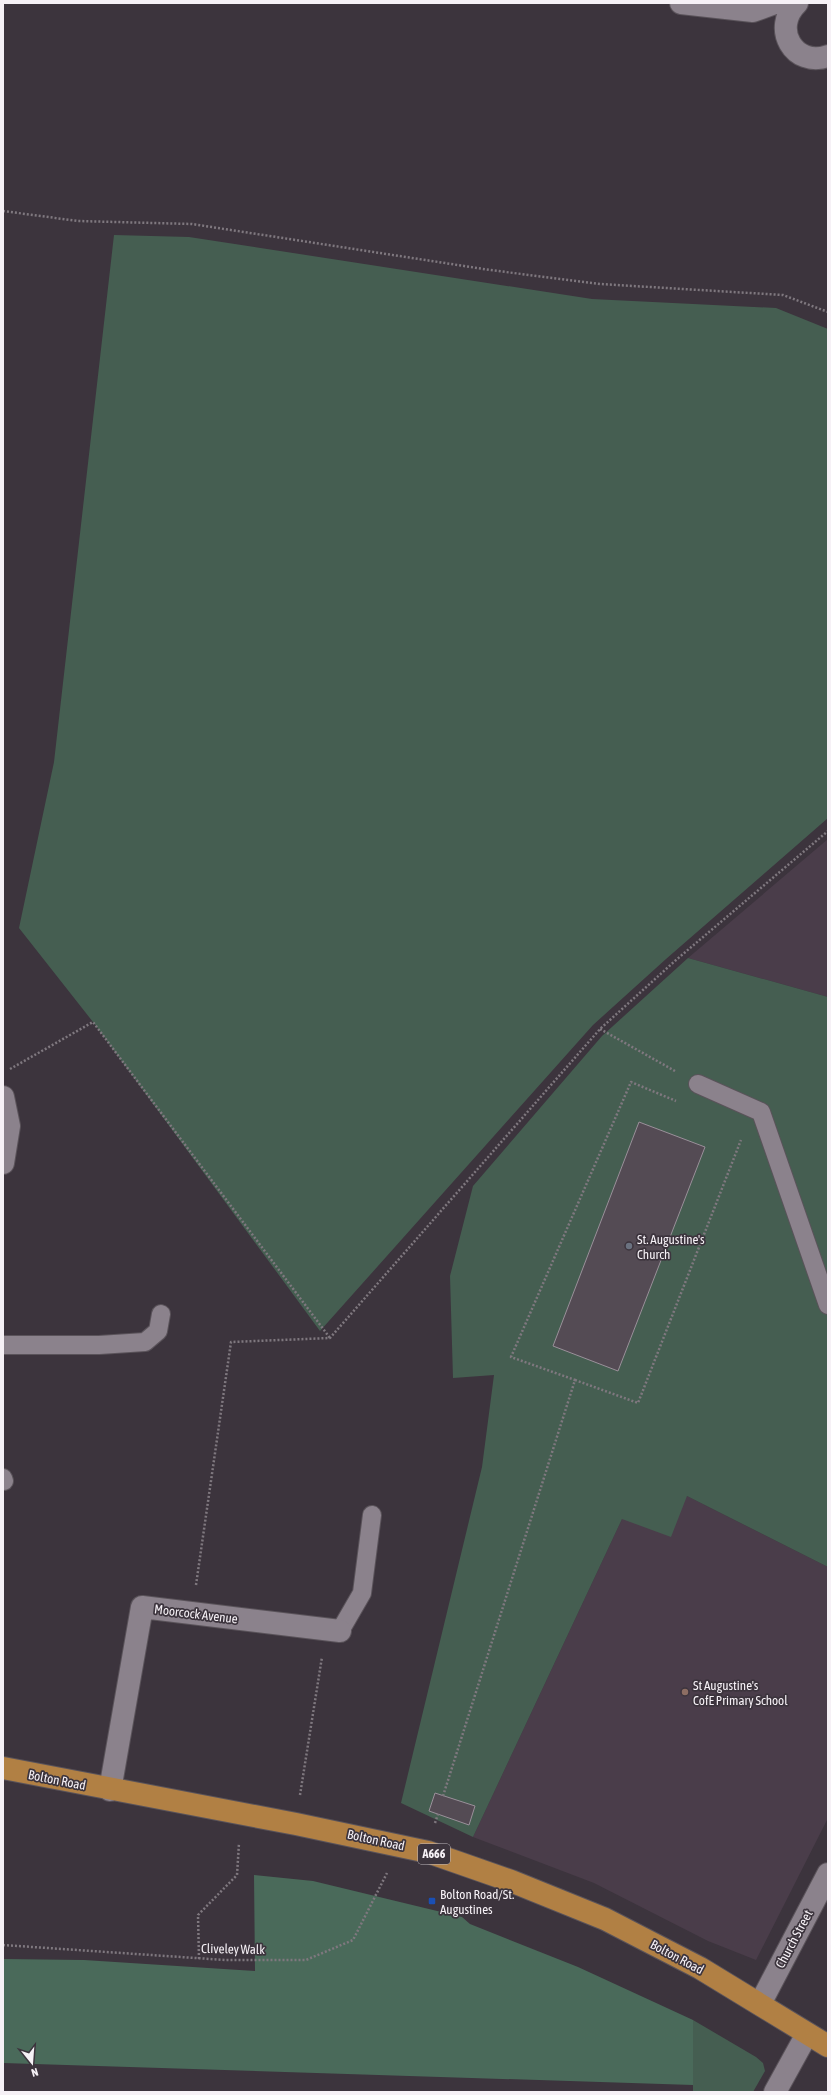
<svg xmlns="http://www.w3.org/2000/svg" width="831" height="2095" font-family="'Asap Condensed',sans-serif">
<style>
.built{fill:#4a3d4a}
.green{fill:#455e51}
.forest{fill:#4a6a5a}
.building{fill:#544b54;stroke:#9a909a}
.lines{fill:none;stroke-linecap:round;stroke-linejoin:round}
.service-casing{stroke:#5a535a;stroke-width:20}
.minor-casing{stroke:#5a535a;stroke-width:24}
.primary-casing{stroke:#5a535a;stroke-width:24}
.path{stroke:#7f787f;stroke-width:2.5;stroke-dasharray:2 2;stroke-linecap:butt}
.service{stroke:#8b828c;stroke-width:18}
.minor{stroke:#8b828c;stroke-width:22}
.primary{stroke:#b18044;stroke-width:22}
.worship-dot{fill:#6b7280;stroke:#3c343d;stroke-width:1.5}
.education-dot{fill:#8d6e63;stroke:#3c343d;stroke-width:1.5}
.transit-dot{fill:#1a4fb4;stroke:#3c343d;stroke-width:1.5}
.labels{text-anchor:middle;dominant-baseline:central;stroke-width:3.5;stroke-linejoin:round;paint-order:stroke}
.shield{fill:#3c343d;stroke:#beb8be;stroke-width:1}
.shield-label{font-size:12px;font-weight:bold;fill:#f6f1f6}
.poi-label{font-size:13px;fill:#f6f1f6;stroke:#3c343d;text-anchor:start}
.street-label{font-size:13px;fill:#f6f1f6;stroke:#3c343d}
</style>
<rect width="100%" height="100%" fill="#3c343d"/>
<path class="built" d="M 828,839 L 828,997 L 688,958 Z
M 687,1496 L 828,1567 L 828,1818 L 756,1960 L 708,1941 L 594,1883 L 473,1837 L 622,1519 Z"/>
<path class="green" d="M 114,235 L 189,237 L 592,299 L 776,308 L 828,329 L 828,818 L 666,959 L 593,1025 L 320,1331 L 93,1022 L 19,928 L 54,762 Z
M 688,958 L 828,997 L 828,1567 L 687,1496 L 671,1537 L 622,1519 L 473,1837 L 401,1803 L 482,1467 L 494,1375 L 453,1378 L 450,1276 L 473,1186 L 602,1036 Z
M 693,2020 L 756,2057 L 763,2063 L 765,2071 L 753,2092 L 693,2092 Z"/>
<path class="forest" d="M 254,1875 L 313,1881 L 462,1917 L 470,1924 L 578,1967 L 693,2020 L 693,2085 L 3,2063 L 3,1959 L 84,1960 L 255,1971 Z"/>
<path class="building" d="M 639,1122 L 705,1147 L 618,1371 L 553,1346 Z
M 435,1793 L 475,1806 L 469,1825 L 429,1811 Z"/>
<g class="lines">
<defs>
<path id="service" d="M 698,1084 L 761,1112 L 828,1305
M 3,1345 L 99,1345 L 145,1342 L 158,1331 L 161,1314
M 3,1478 L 4,1481
M 340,1631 L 362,1593 L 372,1515"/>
<path id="minor" d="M 681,3 L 753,11 L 775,3
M 797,3 C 771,28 794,68 828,56
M 3,1097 L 9,1126 L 3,1163
M 110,1790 L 142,1607 L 340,1631
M 760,2004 L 828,1874
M 775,2092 L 807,2034"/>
<path id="primary" d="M 3,1768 L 296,1824 L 428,1852 L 511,1881 L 605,1919 L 700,1968 L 828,2046"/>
</defs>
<use href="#service" class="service-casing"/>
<use href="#minor" class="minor-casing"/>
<use href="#primary" class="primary-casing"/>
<path class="path" d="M 3,211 L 78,221 L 192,224 L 490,270 L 600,284 L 783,295 L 828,312
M 600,1029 L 675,1071
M 10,1069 L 93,1022 L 330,1338
M 575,1380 L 638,1403 L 741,1140
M 196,1585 L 231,1342 L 330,1338 L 600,1029 L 676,960 L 828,831
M 300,1795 L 322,1657
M 443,1796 L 575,1380 L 511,1357 L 631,1082 L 676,1101
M 435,1823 L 438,1814
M 3,1945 L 225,1960 L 306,1960 L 353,1940 L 387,1873
M 199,1959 L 198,1915 L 237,1875 L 239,1843"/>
<use href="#service" class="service"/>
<use href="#minor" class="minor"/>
<use href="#primary" class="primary"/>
</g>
<circle class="worship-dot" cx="629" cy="1246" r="4"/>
<circle class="education-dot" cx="685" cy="1692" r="4"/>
<rect class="transit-dot" x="428" y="1897" width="8" height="8" rx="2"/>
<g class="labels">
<rect class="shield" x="418" y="1844" width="32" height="20" rx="3"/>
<g class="shield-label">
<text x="434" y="1854">A666</text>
</g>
<g class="poi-label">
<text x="637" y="1239">St. Augustine's<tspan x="637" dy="15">Church</tspan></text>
<text x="693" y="1685">St Augustine's<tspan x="693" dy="15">CofE Primary School</tspan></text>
<text x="440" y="1894">Bolton Road/St.<tspan x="440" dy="15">Augustines</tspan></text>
</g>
<g class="street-label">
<text transform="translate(196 1614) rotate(7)">Moorcock Avenue</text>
<text transform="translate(57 1780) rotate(11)">Bolton Road</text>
<text transform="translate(376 1840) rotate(12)">Bolton Road</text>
<text transform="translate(794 1939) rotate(-62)">Church Street</text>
<text transform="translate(233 1949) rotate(1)">Cliveley Walk</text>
<text transform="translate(677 1957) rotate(28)">Bolton Road</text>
</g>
</g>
<rect width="831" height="2095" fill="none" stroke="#f6f1f6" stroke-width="8"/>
<g transform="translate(32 2063) rotate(163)" stroke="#3c343d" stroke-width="3" paint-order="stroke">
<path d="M0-3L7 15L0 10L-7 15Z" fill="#f6f1f6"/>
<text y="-6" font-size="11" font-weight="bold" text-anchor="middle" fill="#f6f1f6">N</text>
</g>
</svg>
